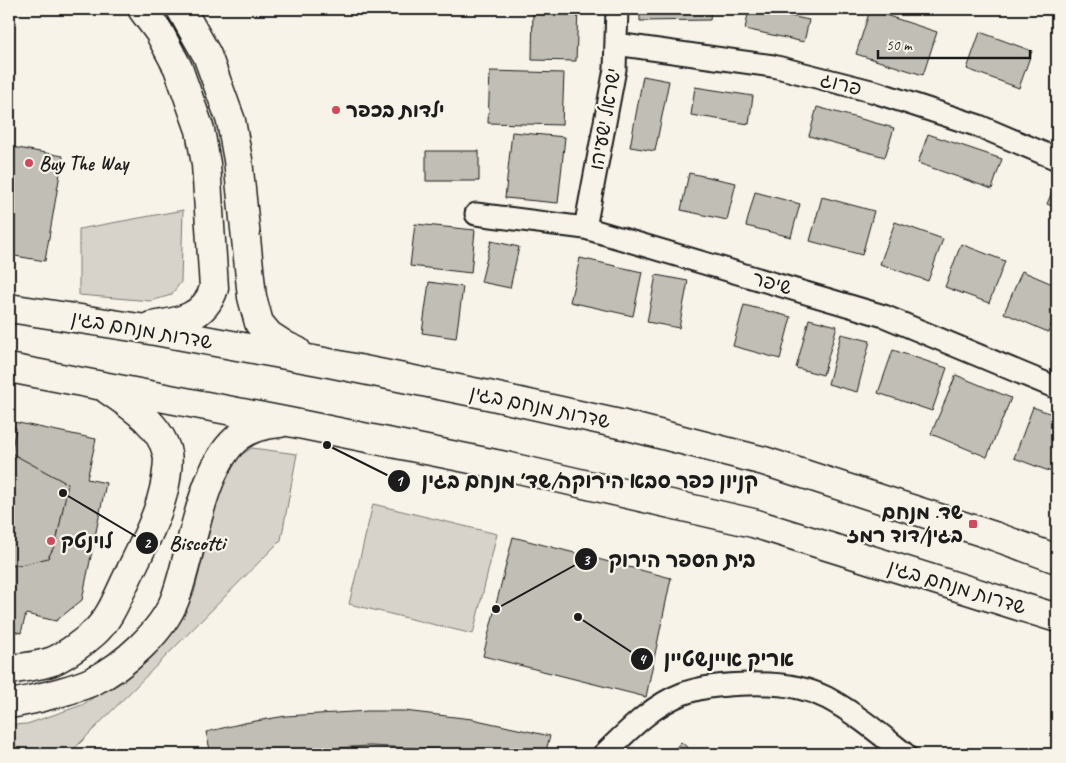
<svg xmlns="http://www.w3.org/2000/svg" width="1066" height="763" font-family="Caveat,'Playpen Sans Hebrew',sans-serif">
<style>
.green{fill:#d7d3cb;stroke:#7a7874}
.building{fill:#c0beb5;stroke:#1c1c1c}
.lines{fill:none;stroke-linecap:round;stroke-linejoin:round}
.minor-casing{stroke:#1c1c1c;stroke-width:25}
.secondary-casing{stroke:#1c1c1c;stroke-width:31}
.minor{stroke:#f7f3e8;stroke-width:21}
.secondary{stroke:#f7f3e8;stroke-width:28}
.poi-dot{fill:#d1495b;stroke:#f7f3e8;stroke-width:2}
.labels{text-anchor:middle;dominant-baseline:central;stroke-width:4.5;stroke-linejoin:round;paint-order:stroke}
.street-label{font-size:20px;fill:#1c1c1c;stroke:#f7f3e8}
.poi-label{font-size:20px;font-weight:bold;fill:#1c1c1c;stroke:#f7f3e8;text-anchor:start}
.leader{fill:none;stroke:#1c1c1c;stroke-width:2}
.callout-dot{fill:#1c1c1c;stroke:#f7f3e8;stroke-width:2}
.mark-label{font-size:15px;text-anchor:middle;font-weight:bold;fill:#fff}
.callout-label{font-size:21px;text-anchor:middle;font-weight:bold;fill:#1c1c1c;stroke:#f7f3e8;stroke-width:4.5;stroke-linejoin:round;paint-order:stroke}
</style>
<rect width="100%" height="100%" fill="#f7f3e8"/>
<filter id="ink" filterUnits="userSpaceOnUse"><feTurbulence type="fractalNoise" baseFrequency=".02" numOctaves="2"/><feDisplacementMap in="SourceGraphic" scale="10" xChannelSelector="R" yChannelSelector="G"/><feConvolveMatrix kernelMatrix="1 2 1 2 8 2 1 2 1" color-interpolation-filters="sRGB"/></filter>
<g filter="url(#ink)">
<path class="green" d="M 183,210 L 181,282 L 171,295 L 151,301 L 79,295 L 79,229 Z
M 252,448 L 297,454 L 281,540 L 74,749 L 78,754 L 9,754 L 9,725 L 27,724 L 82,705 L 134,670 L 169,636 L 194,593 L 220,490 L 231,461 Z
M 373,504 L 497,534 L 473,634 L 349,604 Z"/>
<path class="building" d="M 533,9 L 578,9 L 576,61 L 532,60 Z
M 640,9 L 711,9 L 710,20 L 640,21 Z
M 749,9 L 757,9 L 809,20 L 804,42 L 745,29 Z
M 870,10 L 937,32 L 923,75 L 856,54 Z
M 980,32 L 1032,51 L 1019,88 L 967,69 Z
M 490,71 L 564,73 L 562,125 L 488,123 Z
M 643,76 L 669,81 L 655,151 L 630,147 Z
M 695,87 L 753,96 L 749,124 L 691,115 Z
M 817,107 L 894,128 L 885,157 L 809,136 Z
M 512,132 L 565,137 L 558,203 L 505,198 Z
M 928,134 L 1002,159 L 992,189 L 918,163 Z
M 12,147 L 63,156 L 45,261 L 9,255 L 9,168 Z
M 426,151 L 479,151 L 479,181 L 426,181 Z
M 689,173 L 736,183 L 727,220 L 681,210 Z
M 1057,180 L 1057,208 L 1047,204 Z
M 755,192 L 800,204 L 791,237 L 746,226 Z
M 822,197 L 874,211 L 862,255 L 810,241 Z
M 895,222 L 943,239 L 928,281 L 880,264 Z
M 415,224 L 475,230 L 471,273 L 410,266 Z
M 491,241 L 519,247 L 510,288 L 481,282 Z
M 961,244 L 1005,261 L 989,303 L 945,287 Z
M 580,258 L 642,272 L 633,316 L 570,302 Z
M 1022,271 L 1057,286 L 1057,312 L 1048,332 L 1004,313 Z
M 656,275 L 688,281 L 679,328 L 647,322 Z
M 429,282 L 463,287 L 456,338 L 422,333 Z
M 744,305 L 791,317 L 780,359 L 733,346 Z
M 809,319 L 837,326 L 823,375 L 796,368 Z
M 841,334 L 870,341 L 857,392 L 828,384 Z
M 893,350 L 947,368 L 932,411 L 878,393 Z
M 956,375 L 1011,398 L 987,457 L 931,434 Z
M 1033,407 L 1057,416 L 1057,474 L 1014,458 Z
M 9,421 L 96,439 L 87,479 L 106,483 L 82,600 L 56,621 L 26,614 L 21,633 L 9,630 Z
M 9,426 L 16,428 L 11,453 L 68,484 L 56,543 L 48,558 L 25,564 L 9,566 Z
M 513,537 L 671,578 L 646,697 L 483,656 Z
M 368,711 L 404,711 L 472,719 L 550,736 L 545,754 L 470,754 L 434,749 L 369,746 L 290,751 L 274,754 L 211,754 L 206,732 L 244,723 L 286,716 Z
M 681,742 L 695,754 L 670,754 Z"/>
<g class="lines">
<defs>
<path id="minor" d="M 616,44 L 773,66 L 875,92 L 979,126 L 1057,159
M 476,214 L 585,228 L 884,316 L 1057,388
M 585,228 L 615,69 L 617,9
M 604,754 C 627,732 651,706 682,694 C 709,683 771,681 799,688 C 808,690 819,694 827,698 C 855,713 880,734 905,754"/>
<path id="secondary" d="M 142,9 L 159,32 L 178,68 L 200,130 L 206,164 L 214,288 C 205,318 179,322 151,326
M 181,9 L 207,55 L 231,121 L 238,160 L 252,297 L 259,323 L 269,335 L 286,346 L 297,351
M 9,308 L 139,328 L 319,361 L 488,395 L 624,425 L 764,461 L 994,536 L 1057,559
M 9,368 L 289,422 L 510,467 L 753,523 L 1057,618
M 9,670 C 23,667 40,666 53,661 C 66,655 84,642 94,633 C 110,619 118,596 127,578 C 143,545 160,515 166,479 C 167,471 169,460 167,453 C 160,424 130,405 108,390
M 9,704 C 19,703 29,700 39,698 C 57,693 76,689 93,681 C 123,667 163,631 175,599 C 192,555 201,464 240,436 C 252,427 265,424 280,423"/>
</defs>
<use href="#minor" class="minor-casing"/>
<use href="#secondary" class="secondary-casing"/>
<use href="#minor" class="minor"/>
<use href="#secondary" class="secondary"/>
</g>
</g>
<g class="poi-dot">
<circle cx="336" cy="110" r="5"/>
<circle cx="29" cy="163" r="5"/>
<rect x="968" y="519" width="10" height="10" rx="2.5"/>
<circle cx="51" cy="541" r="5"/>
</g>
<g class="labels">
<g class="street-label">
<text transform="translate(841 84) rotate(14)">פרוג</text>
<text transform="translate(605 119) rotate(-80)">ישראל ישעיהו</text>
<text transform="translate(772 283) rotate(16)">שיפר</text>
<text transform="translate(142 330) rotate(10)">שדרות מנחם בגין</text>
<text transform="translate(540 407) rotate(12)">שדרות מנחם בגין</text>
<text transform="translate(957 587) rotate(17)">שדרות מנחם בגין</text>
</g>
<g class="poi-label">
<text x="346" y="110">ילדות בכפר</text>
<text x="39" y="163">Buy The Way</text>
<text x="963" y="512" text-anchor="end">שד. מנחם<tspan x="963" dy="23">בגין/דוד רמז</tspan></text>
<text x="61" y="541">לוינטק</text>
</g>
</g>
<path class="leader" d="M327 445L399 481M63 493L147 543M496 609L586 559M578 617L642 659"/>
<g class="callout-dot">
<circle cx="327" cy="445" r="5"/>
<circle cx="63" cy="493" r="5"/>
<circle cx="496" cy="609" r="5"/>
<circle cx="578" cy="617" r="5"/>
<circle cx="399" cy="481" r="12"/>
<circle cx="147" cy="543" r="12"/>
<circle cx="586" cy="559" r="12"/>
<circle cx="642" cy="659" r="12"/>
</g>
<g class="mark-label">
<text x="399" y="486">1</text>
<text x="147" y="548">2</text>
<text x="586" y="565">3</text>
<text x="642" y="664">4</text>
</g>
<g class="callout-label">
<text x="590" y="488">קניון כפר סבא הירוקה/שד׳ מנחם בגין</text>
<text x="197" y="550">Biscotti</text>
<text x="682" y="567">בית הספר הירוק</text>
<text x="729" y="666">אריק איינשטיין</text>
</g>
<rect width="1066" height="763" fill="none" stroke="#f7f3e8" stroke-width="30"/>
<rect x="15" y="15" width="1036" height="733" fill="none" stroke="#1c1c1c" stroke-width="2" filter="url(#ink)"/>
<path d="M878 50v8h152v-8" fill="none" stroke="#1c1c1c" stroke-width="2.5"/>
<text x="886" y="50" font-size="15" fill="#1c1c1c" stroke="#f7f3e8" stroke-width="4" paint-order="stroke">50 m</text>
</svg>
